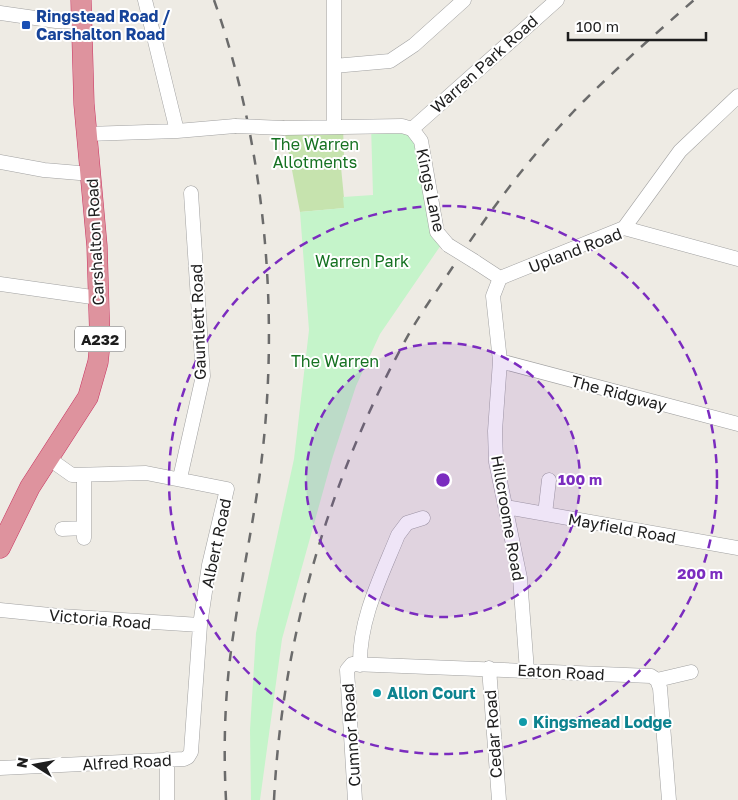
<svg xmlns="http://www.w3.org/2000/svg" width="738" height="800" font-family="'Golos Text',sans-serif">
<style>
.grass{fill:#c6e3ae}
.park{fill:#c5f4ca}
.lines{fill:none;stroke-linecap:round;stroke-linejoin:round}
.minor-casing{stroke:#a1a1a1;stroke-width:15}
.highway-casing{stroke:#c93461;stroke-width:21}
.minor{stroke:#fff;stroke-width:14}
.highway{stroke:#de939e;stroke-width:20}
.rail{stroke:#6b6b6b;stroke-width:2.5;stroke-dasharray:10 10;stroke-linecap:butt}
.minor-bridge-casing{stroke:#a1a1a1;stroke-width:15;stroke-linecap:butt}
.minor-bridge{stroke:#fff;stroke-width:14}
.ring{fill:none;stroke:#7b2cbf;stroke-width:2.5;stroke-dasharray:9 6}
.transit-dot{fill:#1a4fb4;stroke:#fff;stroke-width:2}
.culture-dot{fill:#0f9aa8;stroke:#fff;stroke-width:2}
.labels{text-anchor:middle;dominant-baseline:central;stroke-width:4;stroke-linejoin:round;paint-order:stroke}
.shield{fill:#fff;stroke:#616161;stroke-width:1}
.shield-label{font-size:15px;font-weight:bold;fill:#1d1d1d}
.transit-label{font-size:16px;font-weight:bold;fill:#164399;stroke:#fff;text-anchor:start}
.street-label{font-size:16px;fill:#1d1d1d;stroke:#fff}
.park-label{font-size:16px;fill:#157121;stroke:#fff}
.culture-label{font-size:16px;font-weight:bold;fill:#0d838f;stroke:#fff;text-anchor:start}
.centre{fill:#7b2cbf;stroke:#fff;stroke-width:2.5}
.ring-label{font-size:15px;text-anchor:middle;font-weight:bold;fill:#7b2cbf;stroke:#fff;stroke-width:4;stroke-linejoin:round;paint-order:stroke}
</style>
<rect width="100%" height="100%" fill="#eeebe4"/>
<path class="grass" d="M 343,126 L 344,157 L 340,157 L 345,208 L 300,212 L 284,128 Z"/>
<path class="park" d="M 371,125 L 412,131 L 441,245 L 380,334 L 356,386 L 332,459 L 282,639 L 260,800 L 251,800 L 250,730 L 256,633 L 294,459 L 309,330 L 300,212 L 344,208 L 343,197 L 373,195 Z"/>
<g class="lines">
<defs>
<path id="minor" d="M 145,0 L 177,131
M 0,13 L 56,21 L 81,22
M 334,66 L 390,61 L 414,45 L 464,0
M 334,126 L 334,0
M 284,128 L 402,126 L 412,129 L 421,141 L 437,232 L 448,245
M 412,129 L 557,0
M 87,134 L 177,131 L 235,126
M 0,162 L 44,170 L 91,174
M 624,228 L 680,151 L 738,96
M 474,261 L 500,278
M 500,278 L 493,296 L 500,361 L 495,431 L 496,462 L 520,578 L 527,671
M 500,278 L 624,228 L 738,259
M 0,284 L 99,298
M 500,361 L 738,424
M 180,478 L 203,376 L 191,193
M 506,507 L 738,548
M 545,514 L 549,480
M 62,529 L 84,528
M 84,538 L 84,476
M 0,610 L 60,616 L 200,625
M 360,665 C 359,619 381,577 398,535 L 407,523 L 423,518
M 489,668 L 499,800
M 657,680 L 691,672
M 167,759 L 167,800
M 0,768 L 184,759 L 188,757 L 191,752 L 200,625 L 209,565 L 227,489 L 146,473 L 72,475 L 48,458
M 355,800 L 347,670 L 352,664 L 651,676 L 657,680 L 660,688 L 669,800"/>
<path id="highway" d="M 0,548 L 30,487 L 88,397 L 98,362 L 100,343 L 97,246 L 84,104 L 81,0"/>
</defs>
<use href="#minor" class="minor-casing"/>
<use href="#highway" class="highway-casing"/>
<use href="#minor" class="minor"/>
<use href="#highway" class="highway"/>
<path class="rail" d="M 214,0 C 265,144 280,313 261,465 C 254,520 242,575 234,630 C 225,686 223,743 226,800
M 274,800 C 282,638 330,474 410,332 C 424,308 441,285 456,262 C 491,209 530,157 574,111 C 612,72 653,36 694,0"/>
<defs>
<path id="minor-bridge" d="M 235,126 L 284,128
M 448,245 L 474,261"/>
</defs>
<use href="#minor-bridge" class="minor-bridge-casing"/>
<use href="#minor-bridge" class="minor-bridge"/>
</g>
<circle cx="443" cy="480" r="137" fill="#7b2cbf" fill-opacity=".12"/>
<g class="ring">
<circle cx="443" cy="480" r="137"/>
<circle cx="443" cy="480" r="274"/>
</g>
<rect class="transit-dot" x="21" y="20" width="10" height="10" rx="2.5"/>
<g class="culture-dot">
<circle cx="377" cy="693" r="5"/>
<circle cx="523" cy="722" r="5"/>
</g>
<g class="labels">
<rect class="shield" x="75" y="326.5" width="50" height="25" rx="4"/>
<g class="shield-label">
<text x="100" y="339">A232</text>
</g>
<g class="transit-label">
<text x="36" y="16">Ringstead Road /<tspan x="36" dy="18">Carshalton Road</tspan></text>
</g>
<g class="street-label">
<text transform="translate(484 64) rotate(-42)">Warren Park Road</text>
<text transform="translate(431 190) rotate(78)">Kings Lane</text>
<text transform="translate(95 242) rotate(-93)">Carshalton Road</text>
<text transform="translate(575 250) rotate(-21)">Upland Road</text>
<text transform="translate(198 322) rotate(-92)">Gauntlett Road</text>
<text transform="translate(619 393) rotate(15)">The Ridgway</text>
<text transform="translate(508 518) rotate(80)">Hillcroome Road</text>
<text transform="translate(622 528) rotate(10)">Mayfield Road</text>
<text transform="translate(216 543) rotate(-78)">Albert Road</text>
<text transform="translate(100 619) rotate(5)">Victoria Road</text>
<text transform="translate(561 672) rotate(3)">Eaton Road</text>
<text transform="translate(493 734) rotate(-94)">Cedar Road</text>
<text transform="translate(351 735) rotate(-94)">Cumnor Road</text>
<text transform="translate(127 762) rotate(-3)">Alfred Road</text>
</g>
<g class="park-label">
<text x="315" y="144">The Warren<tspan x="315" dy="18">Allotments</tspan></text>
<text x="362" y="261">Warren Park</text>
<text x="335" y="361">The Warren</text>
</g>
<g class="culture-label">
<text x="387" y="693">Allon Court</text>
<text x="533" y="722">Kingsmead Lodge</text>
</g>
</g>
<circle cx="443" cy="480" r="8" class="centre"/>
<g class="ring-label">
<text x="580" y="485">100 m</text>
<text x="700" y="579">200 m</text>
</g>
<g transform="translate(35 765) rotate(281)" stroke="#ffffff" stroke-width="4" paint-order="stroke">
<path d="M0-4L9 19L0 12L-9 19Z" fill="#1d1d1d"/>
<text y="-8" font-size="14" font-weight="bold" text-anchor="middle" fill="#1d1d1d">N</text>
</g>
<path d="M568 32v8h138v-8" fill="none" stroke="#1d1d1d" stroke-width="2.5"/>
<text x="576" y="32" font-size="15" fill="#1d1d1d" stroke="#ffffff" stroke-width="4" paint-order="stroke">100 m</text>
</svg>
